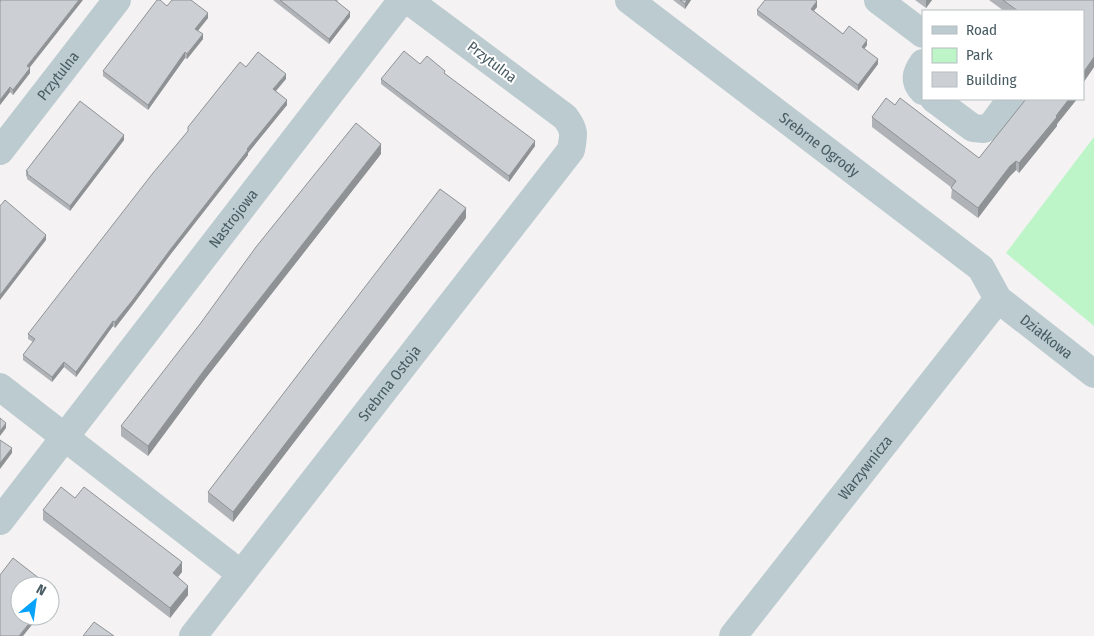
<svg xmlns="http://www.w3.org/2000/svg" width="1094" height="636" font-family="'Fira Sans Condensed',sans-serif">
<style>
.green{fill:#bdf5c8}
.lines{fill:none;stroke-linecap:round;stroke-linejoin:round}
.minor{stroke:#bccbd0;stroke-width:28}
.wall{fill:#afb3b7}
.shaded-wall{fill:#8f9295}
.building{fill:#ccd0d5;stroke:#8f9295}
.labels{text-anchor:middle;dominant-baseline:central;stroke-width:4;stroke-linejoin:round;paint-order:stroke}
.street-label{font-size:15px;fill:#475b62;stroke:#fff}
</style>
<rect width="100%" height="100%" fill="#f4f2f2"/>
<path class="green" d="M 1094,137 L 1094,326 L 1006,253 Z"/>
<g class="lines">
<g class="minor">
<path id="s1" d="M 629,0 L 981,268 L 998,299 L 1094,374"/>
<path d="M 878,0 L 923,34"/>
<path d="M 923,63 C 916,73 913,81 923,91"/>
<path d="M 934,99 L 973,128 L 984,129 L 992,125 L 1011,99"/>
<path id="s2" d="M 0,151 L 117,0"/>
<path d="M 0,387 L 241,574"/>
<path id="s3" d="M 0,521 L 402,0"/>
<path id="s4" d="M 193,636 L 571,150 C 574,134 575,130 565,117 L 408,0"/>
<path id="s5" d="M 733,636 L 998,299"/>
</g>
</g>
<path class="wall" d="M 273,0 L 338,0 L 337,2 L 350,17 L 329,44 Z
M 673,0 L 691,0 L 685,9 Z
M 915,0 L 932,0 L 926,8 Z
M 989,0 L 1094,0 L 1094,67 L 1083,83 L 1083,11 L 1004,11 Z
M 0,2 L 30,68 L 30,73 L 13,95 L 10,92 L 0,105 Z
M 167,6 L 208,18 L 198,31 L 203,39 L 187,59 L 185,58 L 148,110 L 103,76 L 103,71 Z
M 817,7 L 814,11 L 843,34 L 867,45 L 864,49 L 878,64 L 858,91 L 757,15 L 757,10 Z
M 445,74 L 535,146 L 509,182 L 381,84 L 381,79 Z
M 286,79 L 276,91 L 287,105 L 248,153 L 248,155 L 170,255 L 132,306 L 115,328 L 113,326 L 76,377 L 64,367 L 52,382 L 23,360 L 23,355 L 33,342 L 28,339 L 28,334 Z
M 1026,99 L 1077,99 L 1057,124 L 1057,126 L 1019,173 L 1016,170 L 1010,176 L 978,218 L 951,198 L 952,188 L 872,127 L 872,117 L 895,105 L 979,158 Z
M 124,140 L 70,211 L 27,179 L 27,177 L 26,176 L 26,171 Z
M 381,154 L 205,379 L 148,456 L 121,436 L 121,426 Z
M 466,218 L 233,522 L 208,502 L 208,492 Z
M 75,498 L 182,572 L 178,577 L 188,595 L 170,618 L 43,520 L 43,510 Z"/>
<path class="shaded-wall" d="M 79,0 L 83,0 L 27,71 L 27,66 Z
M 687,0 L 691,0 L 685,9 L 685,4 Z
M 926,0 L 932,0 L 926,8 Z
M 817,1 L 817,7 L 811,14 L 811,9 Z
M 350,12 L 350,17 L 329,44 L 329,39 Z
M 208,13 L 208,18 L 195,34 L 195,29 Z
M 203,34 L 203,39 L 187,59 L 187,54 Z
M 867,40 L 867,45 L 862,52 L 862,47 Z
M 185,52 L 185,58 L 148,110 L 148,105 Z
M 1094,57 L 1094,67 L 1083,83 L 1083,73 Z
M 878,59 L 878,64 L 858,91 L 858,85 Z
M 30,68 L 30,73 L 13,95 L 13,90 Z
M 286,74 L 286,79 L 273,94 L 273,89 Z
M 10,87 L 10,92 L 0,105 L 0,100 Z
M 1069,99 L 1077,99 L 1057,124 L 1057,126 L 1019,173 L 1019,163 Z
M 287,100 L 287,105 L 248,153 L 248,155 L 170,255 L 132,306 L 115,328 L 115,322 L 247,149 Z
M 124,135 L 124,140 L 70,211 L 70,206 Z
M 535,141 L 535,146 L 509,182 L 509,176 Z
M 381,144 L 381,154 L 205,379 L 148,456 L 148,446 L 205,369 Z
M 1016,161 L 1016,170 L 1010,176 L 978,218 L 978,208 L 1010,166 Z
M 466,208 L 466,218 L 233,522 L 233,512 Z
M 46,235 L 46,240 L 0,300 L 0,295 Z
M 113,321 L 113,326 L 76,377 L 76,372 Z
M 64,362 L 64,367 L 52,382 L 52,377 Z
M 6,423 L 6,428 L 0,436 L 0,431 Z
M 12,448 L 12,453 L 0,469 L 0,463 Z
M 182,562 L 182,572 L 173,583 L 173,573 Z
M 188,586 L 188,595 L 170,618 L 170,608 Z
M 55,590 L 55,595 L 50,602 L 50,597 Z
M 35,616 L 39,616 L 23,636 L 19,636 Z"/>
<path class="building" d="M 1,0 L 79,0 L 27,66 L 30,68 L 13,90 L 10,87 L 0,100 L 0,2 Z
M 157,0 L 160,0 L 167,6 L 172,0 L 191,0 L 208,13 L 195,29 L 203,34 L 187,54 L 185,52 L 148,105 L 103,71 Z
M 280,0 L 335,0 L 350,12 L 329,39 Z
M 680,0 L 687,0 L 685,4 Z
M 765,0 L 815,0 L 817,1 L 811,9 L 843,34 L 849,26 L 867,40 L 862,47 L 878,59 L 858,85 L 757,10 Z
M 1003,0 L 1094,0 L 1094,57 L 1083,73 L 1083,11 L 1018,11 Z
M 404,51 L 420,64 L 427,56 L 445,71 L 444,73 L 535,141 L 509,176 L 381,79 Z
M 258,52 L 286,74 L 273,89 L 287,100 L 247,149 L 248,150 L 170,250 L 132,301 L 115,322 L 113,321 L 76,372 L 64,362 L 52,377 L 23,355 L 35,339 L 28,334 L 153,173 L 188,131 L 188,127 L 240,62 L 246,67 Z
M 886,98 L 895,105 L 900,98 L 979,158 L 1026,99 L 1069,99 L 1056,116 L 1057,117 L 1019,163 L 1016,161 L 1010,166 L 978,208 L 951,188 L 956,181 L 872,117 Z
M 80,101 L 124,135 L 70,206 L 27,174 L 28,172 L 26,171 Z
M 356,123 L 381,144 L 205,369 L 148,446 L 121,426 L 200,324 L 256,247 Z
M 440,189 L 466,208 L 233,512 L 208,492 Z
M 5,200 L 46,235 L 0,295 L 0,206 Z
M 0,418 L 6,423 L 0,431 Z
M 0,440 L 12,448 L 0,463 Z
M 61,487 L 75,498 L 84,487 L 182,562 L 173,573 L 188,586 L 170,608 L 43,510 Z
M 13,558 L 49,586 L 20,586 L 20,616 L 35,616 L 19,636 L 0,636 L 0,575 Z
M 50,587 L 55,590 L 50,597 Z
M 94,622 L 114,636 L 83,636 Z"/>
<g class="labels">
<g class="street-label">
<text transform="translate(492 62) rotate(37)">Przytulna</text>
<text stroke="none"><textPath href="#s2" startOffset="95">Przytulna</textPath></text>
<text stroke="none"><textPath href="#s1" startOffset="239">Srebrne Ogrody</textPath></text>
<text stroke="none"><textPath href="#s3" startOffset="382">Nastrojowa</textPath></text>
<text stroke="none"><textPath href="#s1" startOffset="539">Działkowa</textPath></text>
<text stroke="none"><textPath href="#s4" startOffset="320">Srebrna Ostoja</textPath></text>
<text stroke="none"><textPath href="#s5" startOffset="214">Warzywnicza</textPath></text>
</g>
</g>
<rect x="922" y="10" width="162" height="90" fill="#ffffff" stroke="#b5bdc0"/>
<rect x="932" y="26" width="25" height="8" fill="#bccbd0" stroke="#b5bdc0"/>
<text x="966" y="35" font-size="15" fill="#475b62">Road</text>
<rect x="932" y="48" width="25" height="15" fill="#bdf5c8" stroke="#b5bdc0"/>
<text x="966" y="60" font-size="15" fill="#475b62">Park</text>
<rect x="932" y="72" width="25" height="15" fill="#ccd0d5" stroke="#b5bdc0"/>
<text x="966" y="85" font-size="15" fill="#475b62">Building</text>
<g transform="translate(35 601) rotate(29)"><circle r="24" fill="#ffffff" stroke="#b5bdc0"/>
<path d="M0-4L9 19L0 12L-9 19Z" fill="#06a2fb"/>
<text y="-8" font-size="14" font-weight="bold" text-anchor="middle" fill="#475b62">N</text>
</g>
</svg>
